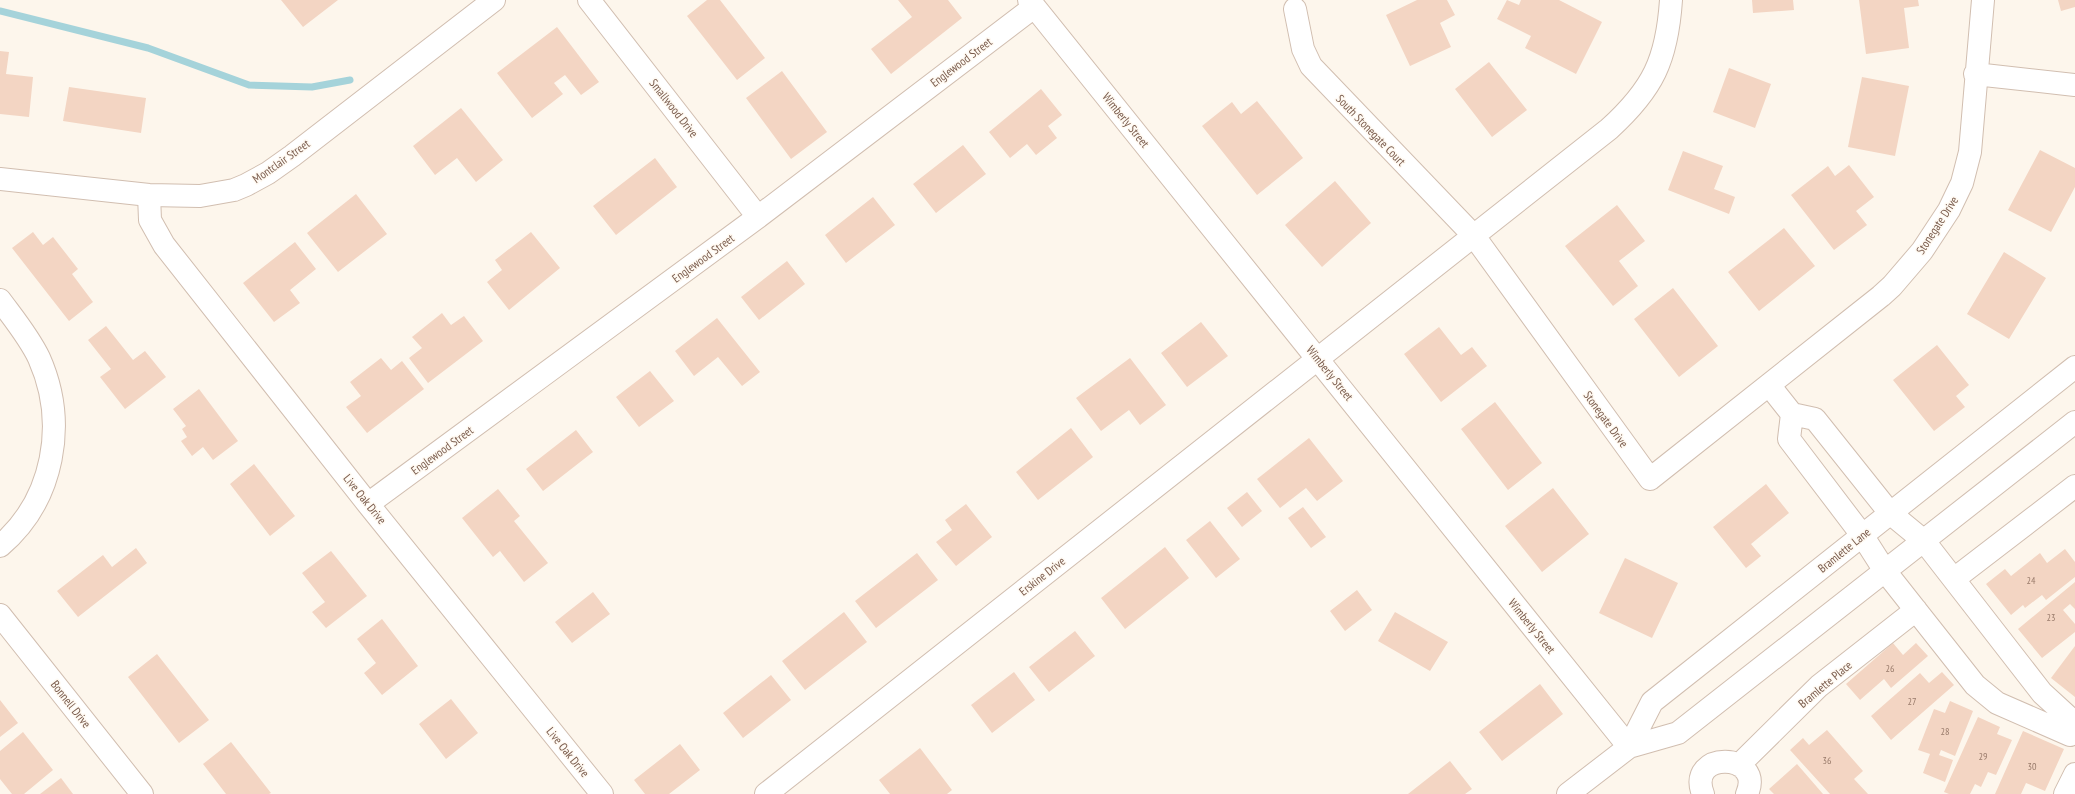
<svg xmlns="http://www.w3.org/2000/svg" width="2075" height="794" font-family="'PT Sans Narrow',sans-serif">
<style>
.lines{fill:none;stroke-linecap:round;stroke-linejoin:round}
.stream{stroke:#a5d3da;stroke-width:7}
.building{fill:#f3d5c3}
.minor-casing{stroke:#d1beb0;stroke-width:24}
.minor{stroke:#fff;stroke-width:22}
.labels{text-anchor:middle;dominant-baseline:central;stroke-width:3;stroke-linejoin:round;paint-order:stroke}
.number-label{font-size:10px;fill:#987a6a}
.street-label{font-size:12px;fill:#7a5c4d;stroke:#fffaf3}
</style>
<rect width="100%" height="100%" fill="#fdf6ec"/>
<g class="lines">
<path class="stream" d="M 0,11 L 148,48 L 249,85 L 312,87 L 350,80"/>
</g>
<path class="building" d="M 281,0 L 338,0 L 303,27 Z
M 707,0 L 720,0 L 765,58 L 737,80 L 687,16 Z
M 898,0 L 948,0 L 962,18 L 891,74 L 871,49 L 912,17 Z
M 1417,0 L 1447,0 L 1455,15 L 1440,23 L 1451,47 L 1410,66 L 1386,15 Z
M 1507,0 L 1519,5 L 1521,0 L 1559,0 L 1602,22 L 1576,74 L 1525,48 L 1531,36 L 1497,19 Z
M 1752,0 L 1793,0 L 1794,10 L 1753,13 Z
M 1859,0 L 1918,0 L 1919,6 L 1904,8 L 1909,48 L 1866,54 Z
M 2058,0 L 2075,0 L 2075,7 L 2061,11 Z
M 557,27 L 599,82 L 581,95 L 565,75 L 554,83 L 563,94 L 532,118 L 497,73 Z
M 0,51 L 9,52 L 6,74 L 33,77 L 29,117 L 0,114 Z
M 1489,62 L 1527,110 L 1492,137 L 1455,89 Z
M 1729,68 L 1771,84 L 1755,128 L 1713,112 Z
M 782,71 L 827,132 L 791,159 L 746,98 Z
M 1862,77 L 1909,86 L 1895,156 L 1848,147 Z
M 69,87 L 146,98 L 141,133 L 63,121 Z
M 1041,89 L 1062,115 L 1048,126 L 1057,138 L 1036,155 L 1027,144 L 1010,158 L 989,132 Z
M 1257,101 L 1303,158 L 1257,195 L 1202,126 L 1232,102 L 1241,114 Z
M 461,108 L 503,160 L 476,182 L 457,158 L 435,175 L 413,146 Z
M 963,145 L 986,174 L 936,213 L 913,184 Z
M 2040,150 L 2075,168 L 2075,187 L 2051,232 L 2008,210 Z
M 1683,151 L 1723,166 L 1714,189 L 1735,197 L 1729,214 L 1668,190 Z
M 655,158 L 677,187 L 616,235 L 593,206 Z
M 1849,165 L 1874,197 L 1856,211 L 1867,225 L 1834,250 L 1791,195 L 1828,166 L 1835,176 Z
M 1335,181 L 1371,223 L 1322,267 L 1285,225 Z
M 356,194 L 387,234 L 338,272 L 307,233 Z
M 873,197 L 895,225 L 846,263 L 825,235 Z
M 1617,205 L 1645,241 L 1619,261 L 1638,286 L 1613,306 L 1565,246 Z
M 1784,228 L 1815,266 L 1759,311 L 1728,272 Z
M 33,232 L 43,245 L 53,237 L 78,269 L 72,274 L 93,302 L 69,321 L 12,248 Z
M 531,232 L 560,268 L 509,310 L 487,282 L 502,270 L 495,260 Z
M 295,242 L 316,269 L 290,290 L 300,303 L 274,322 L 243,283 Z
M 2004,252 L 2046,278 L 2009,339 L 1967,314 Z
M 787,261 L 805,284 L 759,320 L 741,297 Z
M 1673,288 L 1718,346 L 1679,377 L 1634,319 Z
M 442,313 L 451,325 L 464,316 L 483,341 L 428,383 L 409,358 L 422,348 L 412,337 Z
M 717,318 L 760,372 L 742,386 L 718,357 L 694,376 L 675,351 Z
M 1201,322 L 1228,356 L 1187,387 L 1161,353 Z
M 106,326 L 133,360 L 145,351 L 166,377 L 125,409 L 100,377 L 111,369 L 88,340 Z
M 1439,327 L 1461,355 L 1472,347 L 1487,366 L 1441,402 L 1404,354 Z
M 1937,345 L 1969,385 L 1956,396 L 1965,407 L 1934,431 L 1893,380 Z
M 381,358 L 391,370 L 402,361 L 424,389 L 367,433 L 346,407 L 361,396 L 350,382 Z
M 1130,358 L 1166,405 L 1140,425 L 1129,410 L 1101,431 L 1076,398 Z
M 650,371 L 674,401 L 639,427 L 616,397 Z
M 199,389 L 238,441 L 213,460 L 203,447 L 192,456 L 181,441 L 187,437 L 182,429 L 186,426 L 173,409 Z
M 1495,402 L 1542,463 L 1508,490 L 1461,429 Z
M 1071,428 L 1093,457 L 1038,500 L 1016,472 Z
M 576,430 L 593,452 L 543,491 L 526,469 Z
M 1309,438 L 1343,481 L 1317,501 L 1306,488 L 1280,508 L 1257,479 Z
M 254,464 L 295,516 L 270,536 L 230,484 Z
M 1766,484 L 1789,513 L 1751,544 L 1761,556 L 1746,568 L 1713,527 Z
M 1553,488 L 1589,534 L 1542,572 L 1505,526 Z
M 498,489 L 520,516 L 514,521 L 548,563 L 524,582 L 500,551 L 493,557 L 462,518 Z
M 1247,492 L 1262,511 L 1242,527 L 1227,508 Z
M 966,504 L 992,537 L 956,566 L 936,542 L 952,530 L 945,520 Z
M 1303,507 L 1326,537 L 1311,548 L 1288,518 Z
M 1210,521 L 1240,559 L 1216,578 L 1186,540 Z
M 1165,547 L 1189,578 L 1125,629 L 1101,598 Z
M 136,548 L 147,563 L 78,617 L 57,591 L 103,555 L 112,567 Z
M 2065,549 L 2075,562 L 2075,577 L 2046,600 L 2042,595 L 2025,608 L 2023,605 L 2011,615 L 1986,584 L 2005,569 L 2011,576 L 2040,553 L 2047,563 Z
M 331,551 L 367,596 L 326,628 L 312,612 L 325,602 L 302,573 Z
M 917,553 L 938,580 L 876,628 L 855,601 Z
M 1625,558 L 1678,583 L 1652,638 L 1599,613 Z
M 2075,582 L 2075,609 L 2070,604 L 2063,610 L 2075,624 L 2075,632 L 2042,658 L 2018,629 Z
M 1357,590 L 1372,610 L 1345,631 L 1330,611 Z
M 593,592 L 610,614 L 572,643 L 555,622 Z
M 844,612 L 867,642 L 805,690 L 782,661 Z
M 1395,612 L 1448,642 L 1430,671 L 1378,641 Z
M 382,619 L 418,666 L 382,695 L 364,673 L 376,663 L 357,639 Z
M 1075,631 L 1095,656 L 1049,692 L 1029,667 Z
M 1893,643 L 1903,655 L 1916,643 L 1928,656 L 1891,688 L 1884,679 L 1860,700 L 1846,684 Z
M 2075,646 L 2075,697 L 2051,678 Z
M 157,654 L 209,720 L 179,743 L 128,677 Z
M 1014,672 L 1035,700 L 992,733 L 971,705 Z
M 1942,672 L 1954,685 L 1891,740 L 1871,716 L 1920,673 L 1929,683 Z
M 771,675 L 791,700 L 743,738 L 723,713 Z
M 1540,684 L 1563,714 L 1502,761 L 1479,732 Z
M 451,699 L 478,733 L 446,759 L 419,724 Z
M 0,700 L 18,723 L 0,737 Z
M 1950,701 L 1973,711 L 1955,756 L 1941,750 L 1939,755 L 1953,760 L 1945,782 L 1923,773 L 1930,754 L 1918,750 L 1934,709 L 1945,713 Z
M 1978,717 L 2000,727 L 1997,734 L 2012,740 L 1996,775 L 1988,772 L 1981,787 L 1975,784 L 1970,794 L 1949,794 L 1944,792 Z
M 1827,730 L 1863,771 L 1854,779 L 1868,794 L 1830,794 L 1790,750 L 1803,738 L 1809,745 Z
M 2023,731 L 2064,749 L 2045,791 L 2026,783 L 2021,794 L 1995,794 Z
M 23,732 L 53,770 L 24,794 L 12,794 L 0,779 L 0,751 Z
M 231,742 L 271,793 L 269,794 L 226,794 L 203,764 Z
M 680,744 L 700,770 L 669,794 L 645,794 L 634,780 Z
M 920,748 L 952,790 L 947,794 L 890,794 L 879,780 Z
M 1450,761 L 1472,789 L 1465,794 L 1408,794 Z
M 1797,764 L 1823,794 L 1774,794 L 1769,789 Z
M 61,778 L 73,794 L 40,794 Z"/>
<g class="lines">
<defs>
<path id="minor" d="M 589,0 L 758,217
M 1029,0 L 1629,747
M 1295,9 L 1303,49 L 1311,66 L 1474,236 L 1650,479 L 1881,296 L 1892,286 L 1922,251 L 1949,210 L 1962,183 L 1970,152 L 1983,0
M 1975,74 L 2075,85
M 0,179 L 149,195 L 200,196 L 234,190 L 246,185 L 268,173 L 292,156 L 494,0
M 149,195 L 150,220 L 164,245 L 368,504 L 602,794
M 0,300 C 14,319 29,337 39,358 C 68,423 54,500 0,546
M 1769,385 L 1792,414
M 368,504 L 758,217 L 1034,7
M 1954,579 L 2075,486
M 0,615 L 142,794
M 2075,723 L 2042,693 L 1924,541 L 1890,513 L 1815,419 L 1792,414 L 1789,439 L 1862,535 L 1885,571 L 1975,685 L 1997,703 L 2070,735 L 2075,733
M 1629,747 L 1652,702 L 2075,367
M 1739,765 L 1819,686 L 1916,610
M 766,794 L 1609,129 C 1653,89 1667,60 1671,0
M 1568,794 L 1629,747 L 1678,733 L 2075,422
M 1703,794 C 1686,750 1765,752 1747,794
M 2065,794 L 2075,774"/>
</defs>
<use href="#minor" class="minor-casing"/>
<use href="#minor" class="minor"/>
</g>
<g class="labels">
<g class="number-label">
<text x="2031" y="580">24</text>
<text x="2051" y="617">23</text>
<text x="1890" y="668">26</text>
<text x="1912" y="701">27</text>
<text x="1945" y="731">28</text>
<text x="1983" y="756">29</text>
<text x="1827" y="760">36</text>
<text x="2032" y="766">30</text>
</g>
<g class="street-label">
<text transform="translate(961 62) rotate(-37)">Englewood Street</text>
<text transform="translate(674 108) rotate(52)">Smallwood Drive</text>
<text transform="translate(1126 120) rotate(51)">Wimberly Street</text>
<text transform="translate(1371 130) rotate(46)">South Stonegate Court</text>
<text transform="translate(281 161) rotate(-35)">Montclair Street</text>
<text transform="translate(1937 225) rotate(-57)">Stonegate Drive</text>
<text transform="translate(703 258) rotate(-36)">Englewood Street</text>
<text transform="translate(1330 373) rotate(51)">Wimberly Street</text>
<text transform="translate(1606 419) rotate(54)">Stonegate Drive</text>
<text transform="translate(442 450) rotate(-36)">Englewood Street</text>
<text transform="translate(365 499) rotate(51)">Live Oak Drive</text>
<text transform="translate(1844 550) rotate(-39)">Bramlette Lane</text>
<text transform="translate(1042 576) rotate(-38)">Erskine Drive</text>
<text transform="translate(1532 626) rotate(51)">Wimberly Street</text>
<text transform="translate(1825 684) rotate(-40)">Bramlette Place</text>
<text transform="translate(71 704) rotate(52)">Bonnell Drive</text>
<text transform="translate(568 752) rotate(51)">Live Oak Drive</text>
</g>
</g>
</svg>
